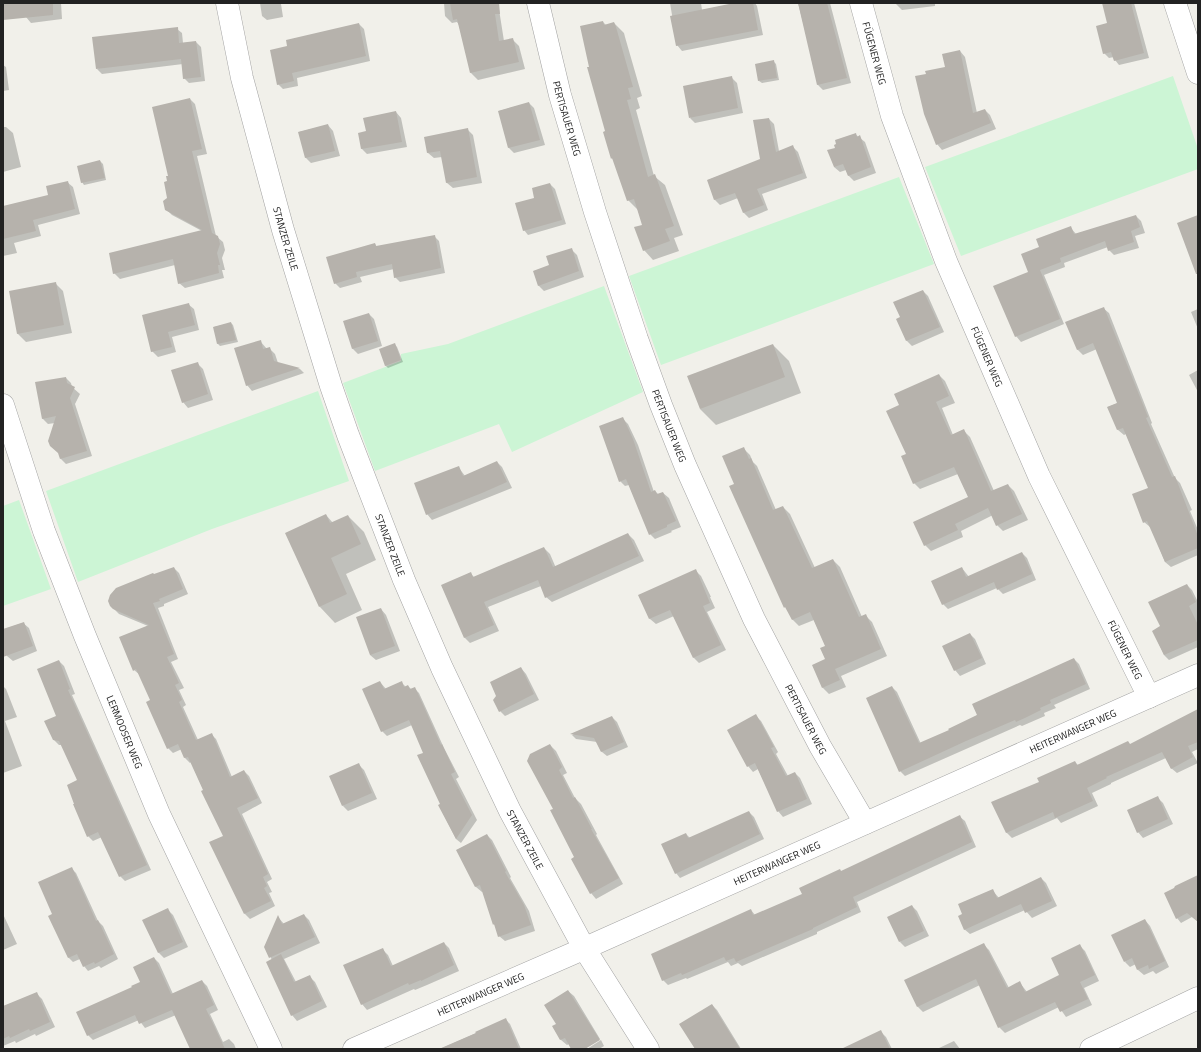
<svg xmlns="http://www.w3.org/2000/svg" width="1201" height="1052" font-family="'Titillium Web',sans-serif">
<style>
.park{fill:#ccf5d5}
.shadow{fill:#0003}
.building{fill:#b6b2ac}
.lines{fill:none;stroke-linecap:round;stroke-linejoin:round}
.minor-casing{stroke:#a3a3a3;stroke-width:23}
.minor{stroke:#fff;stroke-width:22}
.labels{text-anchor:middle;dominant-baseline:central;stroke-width:3.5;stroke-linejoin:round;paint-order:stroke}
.street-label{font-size:10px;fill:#222;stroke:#fff}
</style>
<rect width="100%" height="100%" fill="#f1f0ea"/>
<path class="park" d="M 1173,76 L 1198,149 L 1198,169 L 961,256 L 925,167 Z
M 899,177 L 934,264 L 661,365 L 629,276 Z
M 604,286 L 643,392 L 512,452 L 499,424 L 375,471 L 343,383 L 401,361 L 401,354 L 448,344 Z
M 318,391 L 349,481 L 212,529 L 78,582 L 46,491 Z
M 19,500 L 51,589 L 3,606 L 3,506 Z"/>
<path class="shadow" d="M 24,3 L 61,3 L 62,19 L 31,23 L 26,17 Z
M 260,3 L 287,3 L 281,4 L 283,17 L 267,20 L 262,16 Z
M 444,3 L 498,3 L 504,41 L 512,39 L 519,46 L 525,69 L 478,80 L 471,73 L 459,25 L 457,22 L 452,23 L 445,16 Z
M 670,3 L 701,3 L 702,10 L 739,3 L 755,3 L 757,6 L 763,35 L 682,51 L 677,45 Z
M 798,3 L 830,3 L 851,83 L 823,90 L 818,85 L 811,57 L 812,57 Z
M 895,3 L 935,3 L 935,6 L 902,10 Z
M 1103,3 L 1134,3 L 1149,58 L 1119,65 L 1115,60 L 1114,57 L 1109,58 L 1104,53 L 1108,23 Z
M 603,22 L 606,25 L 614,23 L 624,33 L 625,37 L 642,96 L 637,98 L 640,108 L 636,110 L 654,176 L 665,185 L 683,235 L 674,238 L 679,251 L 653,260 L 644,250 L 643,225 L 638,210 L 628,200 L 614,160 L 612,158 L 606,132 L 590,68 Z
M 359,24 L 364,29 L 370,61 L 297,78 L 298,86 L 283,89 L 278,84 L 288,47 Z
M 177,29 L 182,33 L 183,43 L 196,42 L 201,47 L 205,81 L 189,83 L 184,78 L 183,64 L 102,74 L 97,69 Z
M 960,51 L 965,57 L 977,113 L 985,110 L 990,115 L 996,129 L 942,150 L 937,144 L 927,75 L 946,68 Z
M 774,62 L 776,64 L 779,80 L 762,83 L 759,81 Z
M 3,65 L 6,67 L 9,90 L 3,91 Z
M 732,78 L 737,83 L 743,113 L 695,123 L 690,118 Z
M 190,99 L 195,104 L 207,154 L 197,156 L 216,236 L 223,242 L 225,250 L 222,258 L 225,270 L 222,270 L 224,278 L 185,288 L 179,283 L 175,265 L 120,279 L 114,273 L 202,231 L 172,215 L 166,209 L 169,198 L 168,182 Z
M 529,103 L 534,108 L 545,145 L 514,153 L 509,148 L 499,111 Z
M 396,112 L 401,118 L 407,147 L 367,154 L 362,149 L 359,134 L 367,132 Z
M 769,119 L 774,124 L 779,151 L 793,147 L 798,152 L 807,178 L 762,194 L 768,210 L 749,218 L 744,213 L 738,198 L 720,205 L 715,200 L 708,180 L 762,160 Z
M 3,120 L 4,127 L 6,127 L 13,133 L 21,167 L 3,172 Z
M 328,125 L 333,131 L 340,156 L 311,163 L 306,158 L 299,132 Z
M 467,129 L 473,135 L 482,183 L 453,188 L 447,183 L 442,157 L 434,158 L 428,153 L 426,138 Z
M 855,134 L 865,142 L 876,173 L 854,181 L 848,175 L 846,170 L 840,172 L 834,167 L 836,148 Z
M 100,161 L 103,164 L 106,180 L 84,185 L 82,182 Z
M 67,182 L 73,187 L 80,214 L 38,225 L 41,236 L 14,243 L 17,253 L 3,256 L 3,207 L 50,196 Z
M 550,184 L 555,189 L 566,224 L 528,235 L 524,230 L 536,198 Z
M 1136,216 L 1141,221 L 1145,233 L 1135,236 L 1139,248 L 1114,255 L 1109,250 L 1108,247 L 1064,263 L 1065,267 L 1044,275 L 1064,324 L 1021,342 L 1016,336 L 1030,272 L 1041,247 L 1070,227 L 1076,234 Z
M 434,236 L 439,241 L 445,273 L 400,282 L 395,277 L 394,269 L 360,277 L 362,282 L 340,288 L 335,283 L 375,244 L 377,247 Z
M 571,249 L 577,255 L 584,277 L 544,291 L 539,286 L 534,271 L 550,266 Z
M 55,283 L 63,291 L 72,333 L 26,342 L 18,334 L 10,292 Z
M 923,291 L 928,296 L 944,332 L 912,346 L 907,341 L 897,319 L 901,318 Z
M 188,304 L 194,309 L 199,330 L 172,337 L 176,352 L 158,357 L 152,351 Z
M 1103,308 L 1109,313 L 1152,423 L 1151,424 L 1175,478 L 1180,483 L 1192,510 L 1190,511 L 1198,530 L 1198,555 L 1171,567 L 1165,562 L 1151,527 L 1150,527 L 1144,522 L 1149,488 L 1126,434 L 1124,435 L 1118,430 L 1108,407 L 1118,403 L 1097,349 L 1083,355 L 1077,349 Z
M 1198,309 L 1198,329 L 1191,312 Z
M 369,314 L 374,319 L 382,346 L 358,354 L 353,349 L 344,322 Z
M 231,323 L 233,325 L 238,342 L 220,346 L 218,344 L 214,327 Z
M 260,341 L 267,349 L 270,349 L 275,354 L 278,363 L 300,369 L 304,373 L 252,391 L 247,385 Z
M 395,345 L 397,347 L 403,362 L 388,368 L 385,365 Z
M 773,345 L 789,361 L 801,393 L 716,425 L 700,409 Z
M 197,363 L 203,369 L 213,400 L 188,408 L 183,402 Z
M 1198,370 L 1198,392 L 1189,375 Z
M 939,375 L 945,381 L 955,403 L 942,408 L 953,435 L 963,430 L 970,437 L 994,491 L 1008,485 L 1014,491 L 1028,520 L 1003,531 L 997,525 L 993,515 L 961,531 L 963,537 L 931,551 L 925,545 L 969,498 L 958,474 L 920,489 L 914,483 L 907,455 L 900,406 Z
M 66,378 L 71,383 L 72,387 L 80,394 L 75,404 L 92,456 L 66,464 L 61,459 L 55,423 L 48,424 L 43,419 L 36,383 Z
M 622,418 L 628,424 L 638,445 L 654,492 L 655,491 L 659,495 L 663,493 L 669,498 L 681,527 L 671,531 L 672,532 L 655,539 L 650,534 L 629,485 L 625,486 L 620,481 Z
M 743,448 L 750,455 L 753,462 L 757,466 L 776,510 L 783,507 L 790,514 L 815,568 L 833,560 L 840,567 L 862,617 L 866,616 L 872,622 L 887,656 L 841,676 L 846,687 L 829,694 L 823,688 L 813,666 L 826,660 L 826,647 L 814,620 L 799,626 L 792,619 L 735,484 Z
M 497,462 L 502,467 L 512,488 L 432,520 L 427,514 L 459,468 L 465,476 Z
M 326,515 L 333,523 L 348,516 L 364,532 L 376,560 L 346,574 L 362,610 L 335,623 L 320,607 Z
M 628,534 L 634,540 L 644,561 L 552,602 L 546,597 L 541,586 L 488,607 L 499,631 L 470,643 L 465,638 L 442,586 L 470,573 L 475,578 L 544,548 L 550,554 L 556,568 Z
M 1022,553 L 1027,558 L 1036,580 L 1003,594 L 997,588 L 948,609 L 943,604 L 962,568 L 969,577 Z
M 174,568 L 179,573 L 188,594 L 164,604 L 164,606 L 158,608 L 178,659 L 171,662 L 184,688 L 179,690 L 186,705 L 183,707 L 198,740 L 211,734 L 216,739 L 232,777 L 244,771 L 249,776 L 262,803 L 242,814 L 272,879 L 267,882 L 272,892 L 269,893 L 275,906 L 250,919 L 245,914 L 224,836 L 191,762 L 190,763 L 185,758 L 182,749 L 173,753 L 168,748 L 152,701 L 140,675 L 134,670 L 148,626 L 119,614 L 111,606 L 154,575 Z
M 696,571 L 701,576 L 711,597 L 710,597 L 715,608 L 707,612 L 726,650 L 699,663 L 694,658 L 674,616 L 656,624 L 650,619 L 640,595 Z
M 1187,585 L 1192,590 L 1198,602 L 1198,647 L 1169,660 L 1164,655 L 1153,631 L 1161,627 Z
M 381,609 L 386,615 L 400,651 L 376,660 L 370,655 Z
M 23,623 L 29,628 L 37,651 L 13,661 L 7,656 L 3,645 L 3,630 Z
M 970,634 L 975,639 L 986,664 L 960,676 L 955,670 Z
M 1074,659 L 1079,664 L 1090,689 L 1054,705 L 1056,708 L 1044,713 L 1045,716 L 1022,726 L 1020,725 L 905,776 L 900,771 L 892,687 L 897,692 L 921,744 L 950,731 Z
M 59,661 L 64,666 L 75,694 L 72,695 L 151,870 L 125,881 L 120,876 L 102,837 L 93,841 L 88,836 L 78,781 L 62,745 L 59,745 L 54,740 L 57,717 Z
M 521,668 L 526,674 L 539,700 L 505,716 L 500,711 Z
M 380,682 L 386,689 L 401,682 L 406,687 L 408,686 L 412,690 L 414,688 L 419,693 L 444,748 L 459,777 L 456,779 L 477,820 L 461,843 L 456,839 L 439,805 L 441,804 L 424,753 L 412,725 L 387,736 L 382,731 Z
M 3,686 L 6,689 L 17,717 L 5,721 L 22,766 L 3,773 Z
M 1198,710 L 1198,749 L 1192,752 L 1198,763 L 1177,773 L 1171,768 L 1166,758 L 1111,783 L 1111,784 L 1092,793 L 1098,806 L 1061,823 L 1057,818 L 1012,838 L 1006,832 L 1040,782 L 1075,762 L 1078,765 L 1131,745 Z
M 756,716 L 761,721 L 778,752 L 776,754 L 788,776 L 795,773 L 800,778 L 812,804 L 783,817 L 778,811 L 758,769 L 753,772 L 748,766 Z
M 612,717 L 617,722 L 628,747 L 607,756 L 602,752 L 597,742 L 576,739 L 572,735 Z
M 550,745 L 556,751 L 567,773 L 563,775 L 575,798 L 581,804 L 597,834 L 596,835 L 623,884 L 596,899 L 591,893 L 554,809 Z
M 358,764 L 364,770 L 377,799 L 348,811 L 343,806 Z
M 1158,798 L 1163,803 L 1173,824 L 1143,838 L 1138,832 Z
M 749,812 L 754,817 L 764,839 L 680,878 L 676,873 L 686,834 L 690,838 Z
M 960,817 L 965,821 L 976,847 L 857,902 L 861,912 L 817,932 L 817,934 L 742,966 L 738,963 L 731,966 L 728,962 L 687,979 L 686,978 L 668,985 L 663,980 L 751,910 L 755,915 L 803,895 L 841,872 Z
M 487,835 L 492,840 L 511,877 L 510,878 L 529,911 L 535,931 L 505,941 L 499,936 L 496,926 L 494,924 L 483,891 L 482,892 L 476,887 L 457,850 Z
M 71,868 L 76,873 L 98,921 L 103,926 L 118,959 L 101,968 L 99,966 L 88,971 L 84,966 L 80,959 L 73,962 L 68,957 L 54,914 Z
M 1198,876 L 1198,922 L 1192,917 L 1181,923 L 1177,918 L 1176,887 Z
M 1041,878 L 1046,883 L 1057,906 L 1032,918 L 1025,910 L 970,934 L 964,929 L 993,891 L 999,898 Z
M 912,906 L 917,911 L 929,936 L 905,947 L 900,942 Z
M 167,909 L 173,915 L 188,947 L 164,958 L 159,953 L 144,921 Z
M 3,914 L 17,944 L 3,950 Z
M 304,915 L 309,920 L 320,943 L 284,959 L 296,982 L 309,976 L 315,982 L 327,1007 L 297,1021 L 292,1015 L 272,960 L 265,946 L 278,917 L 284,924 Z
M 1145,920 L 1150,926 L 1169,967 L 1156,974 L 1153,971 L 1144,975 L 1138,970 L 1136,964 L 1130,967 L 1125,962 Z
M 444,943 L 449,948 L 459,971 L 427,985 L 415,990 L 414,989 L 367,1010 L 362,1004 L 382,949 L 388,955 L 393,966 Z
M 984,945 L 989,950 L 1009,988 L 1020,983 L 1027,992 L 1060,976 L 1080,946 L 1085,951 L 1099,981 L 1084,988 L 1092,1005 L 1066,1017 L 1059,1007 L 1005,1033 L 999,1027 L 980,985 L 923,1012 L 918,1007 L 906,981 Z
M 154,958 L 159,963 L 173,994 L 202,981 L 207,986 L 218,1010 L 210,1014 L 223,1042 L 229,1039 L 234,1044 L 236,1049 L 204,1049 L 176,1015 L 145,1028 L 139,1020 L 93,1040 L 88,1035 L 133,988 L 141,982 Z
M 568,991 L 574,996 L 600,1039 L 583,1049 L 573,1049 L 569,1044 L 567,1045 L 561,1040 L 553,1027 L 557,1024 Z
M 37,994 L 42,999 L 55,1027 L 36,1036 L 35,1034 L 16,1043 L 15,1041 L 3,1046 L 3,1007 Z
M 712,1005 L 717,1010 L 741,1049 L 696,1049 Z
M 506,1020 L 510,1024 L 521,1049 L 440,1049 Z
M 880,1031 L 886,1037 L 892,1049 L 856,1049 Z
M 601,1040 L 604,1046 L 599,1049 L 587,1049 Z
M 954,1041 L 960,1049 L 937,1049 Z"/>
<path class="building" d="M 3,3 L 53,3 L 53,15 L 3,20 Z
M 450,3 L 499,3 L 500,14 L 495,14 L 499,41 L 513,38 L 519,62 L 470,73 L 457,19 L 453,20 Z
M 734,3 L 753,3 L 758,30 L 676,46 L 670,16 Z
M 798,3 L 827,3 L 847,78 L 817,85 Z
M 1102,3 L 1131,3 L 1144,53 L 1114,61 L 1111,52 L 1103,54 L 1096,26 L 1107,23 Z
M 603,21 L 604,25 L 614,22 L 616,27 L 633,87 L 628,88 L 631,99 L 627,100 L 648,177 L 655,174 L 674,226 L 665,229 L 670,241 L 643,251 L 634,227 L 642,225 L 634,199 L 627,201 L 612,158 L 611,159 L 603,132 L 605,131 L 587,67 L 589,67 L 580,26 Z
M 359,23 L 366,56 L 292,73 L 294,81 L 277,85 L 270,50 L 287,46 L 286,40 Z
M 178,27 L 179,43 L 196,41 L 201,77 L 183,79 L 181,59 L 96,69 L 92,37 Z
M 960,50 L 973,113 L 985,109 L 991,123 L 936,145 L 924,114 L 915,76 L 926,74 L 925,71 L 945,67 L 942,54 Z
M 774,60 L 777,78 L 758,81 L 755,64 Z
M 732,76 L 738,108 L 689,118 L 683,86 Z
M 190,98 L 202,149 L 192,151 L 212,233 L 218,236 L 220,244 L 217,253 L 220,265 L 218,265 L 219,273 L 178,284 L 173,259 L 113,274 L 109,253 L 202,230 L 165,210 L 163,201 L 167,198 L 164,182 L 167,181 L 166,176 L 168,176 L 152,107 Z
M 529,102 L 540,140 L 508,148 L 498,111 Z
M 396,111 L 402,142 L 361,149 L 358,133 L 366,131 L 363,118 Z
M 769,118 L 776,152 L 793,145 L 803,173 L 757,189 L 764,205 L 743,213 L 735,193 L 714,200 L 707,180 L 760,159 L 753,120 Z
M 328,124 L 335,151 L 305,158 L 298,132 Z
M 468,128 L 477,177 L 446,183 L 440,151 L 427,153 L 424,137 Z
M 856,133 L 857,137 L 860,135 L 871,167 L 848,176 L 843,164 L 834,167 L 827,150 L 835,148 L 834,145 L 836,144 L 835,140 Z
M 100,160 L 105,178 L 81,183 L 77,166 Z
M 68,181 L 75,209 L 33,220 L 36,231 L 3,239 L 3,206 L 48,195 L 46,186 Z
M 550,183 L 562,220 L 523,231 L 515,203 L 534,198 L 532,188 Z
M 1136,215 L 1140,227 L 1131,231 L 1134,242 L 1108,251 L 1105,241 L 1060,258 L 1061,262 L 1040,270 L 1060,319 L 1015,337 L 993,286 L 1028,272 L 1021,254 L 1039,247 L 1036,239 L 1071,226 L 1074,234 Z
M 1198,215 L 1198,274 L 1196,274 L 1177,223 Z
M 435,235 L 441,268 L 394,278 L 392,264 L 356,272 L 357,277 L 334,284 L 326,257 L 375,243 L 376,246 Z
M 572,248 L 579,271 L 538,286 L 533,271 L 549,265 L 546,256 Z
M 56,282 L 64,325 L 17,334 L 9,291 Z
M 923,290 L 940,327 L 906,341 L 896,319 L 900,317 L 893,302 Z
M 189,303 L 195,325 L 168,332 L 172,347 L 151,352 L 142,315 Z
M 1104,307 L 1148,417 L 1146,418 L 1172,477 L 1175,476 L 1198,536 L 1198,548 L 1165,562 L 1147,521 L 1143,523 L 1132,494 L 1148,488 L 1123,428 L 1117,430 L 1107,407 L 1117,403 L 1093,343 L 1077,350 L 1065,322 Z
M 369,313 L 378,341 L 352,349 L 343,321 Z
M 231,322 L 236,340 L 217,344 L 213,327 Z
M 261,340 L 263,349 L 270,347 L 274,361 L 300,368 L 246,386 L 234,348 Z
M 395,343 L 401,360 L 385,366 L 379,349 Z
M 773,344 L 785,377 L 700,409 L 687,376 Z
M 198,362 L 208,394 L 182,403 L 171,370 Z
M 939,374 L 949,396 L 936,402 L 951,435 L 964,429 L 991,491 L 1008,484 L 1022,514 L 996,526 L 988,508 L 955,524 L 958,530 L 924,546 L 913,522 L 968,497 L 954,467 L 913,484 L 901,456 L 906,454 L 886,411 L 899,405 L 894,394 Z
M 66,377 L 67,383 L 75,387 L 70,398 L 87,451 L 60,459 L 58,453 L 50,446 L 48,441 L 56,416 L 42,419 L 35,382 Z
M 623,417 L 633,439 L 651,492 L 655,490 L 657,494 L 663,492 L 676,521 L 667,525 L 667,527 L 649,535 L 626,479 L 619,482 L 599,426 Z
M 744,447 L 749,459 L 751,458 L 773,510 L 783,506 L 812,568 L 833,559 L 859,617 L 866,614 L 881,649 L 835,669 L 840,680 L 822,688 L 812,665 L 825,659 L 820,648 L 825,646 L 810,612 L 792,620 L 785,607 L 784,608 L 729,486 L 734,484 L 722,456 Z
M 497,461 L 507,482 L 482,493 L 426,515 L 414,483 L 459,466 L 463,476 Z
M 326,514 L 330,523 L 348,515 L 361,544 L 331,558 L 347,594 L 319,607 L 285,533 Z
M 628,533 L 639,556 L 545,598 L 538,580 L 484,602 L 494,625 L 464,638 L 441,585 L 471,572 L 473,577 L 544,547 L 553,567 Z
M 1022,552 L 1032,574 L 997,590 L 994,582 L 942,605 L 931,581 L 962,567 L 966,577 Z
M 174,567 L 183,589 L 159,599 L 160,601 L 153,603 L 174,654 L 167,657 L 179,683 L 175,685 L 182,700 L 179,702 L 196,740 L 212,733 L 230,777 L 244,770 L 258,798 L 237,808 L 268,874 L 263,877 L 267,886 L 264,888 L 271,901 L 244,914 L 209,842 L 223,836 L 201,791 L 203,790 L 188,757 L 184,758 L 178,744 L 167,749 L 146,702 L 150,700 L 136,669 L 133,671 L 119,637 L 149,625 L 113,609 L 110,606 L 108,601 L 110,595 L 116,588 L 153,573 L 154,574 Z
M 696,569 L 710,603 L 703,606 L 721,645 L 693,658 L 670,610 L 649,619 L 638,595 Z
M 1187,584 L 1196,602 L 1189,606 L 1198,625 L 1198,640 L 1164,655 L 1152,631 L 1160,626 L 1148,602 Z
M 381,608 L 395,646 L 370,655 L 356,617 Z
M 24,622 L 33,646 L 3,657 L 3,629 Z
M 970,633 L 982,658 L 954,671 L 942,646 Z
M 1074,658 L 1086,684 L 1050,700 L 1051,703 L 1040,708 L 1041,710 L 1027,717 L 1016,722 L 1015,720 L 966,741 L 899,772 L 866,698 L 892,686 L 919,743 L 949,730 L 948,729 L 977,715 L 972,704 Z
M 59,660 L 70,689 L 68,690 L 147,865 L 119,877 L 98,832 L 87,837 L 73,804 L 74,804 L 67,785 L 77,780 L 59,741 L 53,740 L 44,721 L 56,716 L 37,669 Z
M 521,667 L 534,694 L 499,712 L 493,700 L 496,696 L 490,682 Z
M 380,681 L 384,689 L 402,681 L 404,687 L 408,685 L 410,689 L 415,687 L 441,745 L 442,744 L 455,772 L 451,774 L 472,815 L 456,839 L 438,805 L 440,804 L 417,755 L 423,753 L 409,720 L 381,732 L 362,689 Z
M 1198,709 L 1198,742 L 1188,746 L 1193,757 L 1171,769 L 1162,752 L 1106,777 L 1107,778 L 1087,788 L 1093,801 L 1055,818 L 1053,812 L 1006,833 L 991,802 L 1039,782 L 1037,778 L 1075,761 L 1077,765 L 1128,741 L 1130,744 Z
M 756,714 L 774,747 L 771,748 L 786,776 L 795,772 L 807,799 L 777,812 L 755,763 L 747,767 L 727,730 Z
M 612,716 L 624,742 L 601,752 L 594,738 L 570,734 Z
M 550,744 L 562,767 L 559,770 L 573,798 L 575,797 L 592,829 L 591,829 L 619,878 L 590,894 L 571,859 L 574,857 L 550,810 L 553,809 L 527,761 L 530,754 Z
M 359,763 L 372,793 L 342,806 L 329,776 Z
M 1158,796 L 1168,819 L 1137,833 L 1127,810 Z
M 749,811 L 760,834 L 675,874 L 661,844 L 686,833 L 688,838 Z
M 960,815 L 972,842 L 853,897 L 857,907 L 813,928 L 813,929 L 736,962 L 734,958 L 726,961 L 724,957 L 682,975 L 681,973 L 662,981 L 651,954 L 751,909 L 753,915 L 802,894 L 799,888 L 840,869 L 841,871 Z
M 487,834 L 506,871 L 505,872 L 524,905 L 531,925 L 498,937 L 494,924 L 493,925 L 480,885 L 475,887 L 456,850 Z
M 72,867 L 96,921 L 98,920 L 114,954 L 95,964 L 94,962 L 83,967 L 77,954 L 68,958 L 48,916 L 52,914 L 38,882 Z
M 1198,875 L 1197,921 L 1187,913 L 1176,919 L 1164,893 L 1174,888 L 1175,886 Z
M 1041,877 L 1052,901 L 1025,913 L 1021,904 L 964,930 L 958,916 L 962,914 L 958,904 L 993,889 L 997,898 Z
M 912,905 L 924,931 L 899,942 L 887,917 Z
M 168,908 L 183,942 L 158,953 L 142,920 Z
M 304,914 L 315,937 L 269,958 L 264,947 L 278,915 L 282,924 Z
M 1145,919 L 1165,961 L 1149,969 L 1148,965 L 1137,970 L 1132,958 L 1124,962 L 1111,935 Z
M 444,942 L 454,965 L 421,981 L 421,980 L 409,985 L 408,983 L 361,1005 L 343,965 L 383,948 L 391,966 Z
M 984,943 L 1007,988 L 1020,981 L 1025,992 L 1059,975 L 1051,958 L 1080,944 L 1095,975 L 1080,982 L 1088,999 L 1060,1012 L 1055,1002 L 998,1028 L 976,979 L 917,1007 L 904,980 Z
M 281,954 L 294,982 L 310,975 L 322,1001 L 291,1016 L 266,962 Z
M 154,957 L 171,994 L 202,980 L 214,1005 L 206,1009 L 225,1049 L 190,1049 L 172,1010 L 139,1024 L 135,1015 L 87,1036 L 76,1012 L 132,987 L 131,986 L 140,982 L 133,967 Z
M 568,990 L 600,1040 L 585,1049 L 571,1049 L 565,1038 L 560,1040 L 552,1026 L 556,1024 L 544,1005 Z
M 37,992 L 50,1022 L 30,1031 L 29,1029 L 10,1038 L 9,1036 L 3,1039 L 3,1006 Z
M 712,1004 L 723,1022 L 740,1049 L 695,1049 L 679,1024 Z
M 506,1018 L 519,1049 L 439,1049 L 476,1033 L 475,1032 Z
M 881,1030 L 890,1049 L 841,1049 Z"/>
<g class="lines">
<defs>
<g id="minor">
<path id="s1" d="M 227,3 L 242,78 L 283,230 L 331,386 L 348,435 L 404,580 L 442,668 L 510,811 L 584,948 L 648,1049"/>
<path id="s2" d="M 538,3 L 560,95 L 595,212 L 637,339 L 661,405 L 685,465 L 754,619 L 820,746 L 865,823"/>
<path id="s3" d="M 861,3 L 892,116 L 946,261 L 1039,476 L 1149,697"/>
<path d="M 1175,3 L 1198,73"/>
<path id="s4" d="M 3,405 L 44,531 L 85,636 L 159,814 L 271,1049"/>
<path id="s5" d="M 354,1049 L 574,953 L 1198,675"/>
<path d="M 1091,1049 L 1198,998"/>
</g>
</defs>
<use href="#minor" class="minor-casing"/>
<use href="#minor" class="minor"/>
</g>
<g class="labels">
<g class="street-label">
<text stroke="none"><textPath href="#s3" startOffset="52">FÜGENER WEG</textPath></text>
<text stroke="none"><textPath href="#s2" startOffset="119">PERTISAUER WEG</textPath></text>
<text stroke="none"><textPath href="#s1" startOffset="243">STANZER ZEILE</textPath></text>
<text stroke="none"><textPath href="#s3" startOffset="376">FÜGENER WEG</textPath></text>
<text stroke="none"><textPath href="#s2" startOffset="443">PERTISAUER WEG</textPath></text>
<text stroke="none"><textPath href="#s1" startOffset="567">STANZER ZEILE</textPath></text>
<text stroke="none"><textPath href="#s3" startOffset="700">FÜGENER WEG</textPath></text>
<text stroke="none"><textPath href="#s2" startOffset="767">PERTISAUER WEG</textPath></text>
<text stroke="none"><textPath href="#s5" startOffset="786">HEITERWANGER WEG</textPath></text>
<text stroke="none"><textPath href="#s4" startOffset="349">LERMOOSER WEG</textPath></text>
<text stroke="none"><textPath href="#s1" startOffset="891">STANZER ZEILE</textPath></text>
<text stroke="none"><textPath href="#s5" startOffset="462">HEITERWANGER WEG</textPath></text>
<text stroke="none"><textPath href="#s5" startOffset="138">HEITERWANGER WEG</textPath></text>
</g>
</g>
<rect width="1201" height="1052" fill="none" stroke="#222222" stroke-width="8"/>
</svg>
